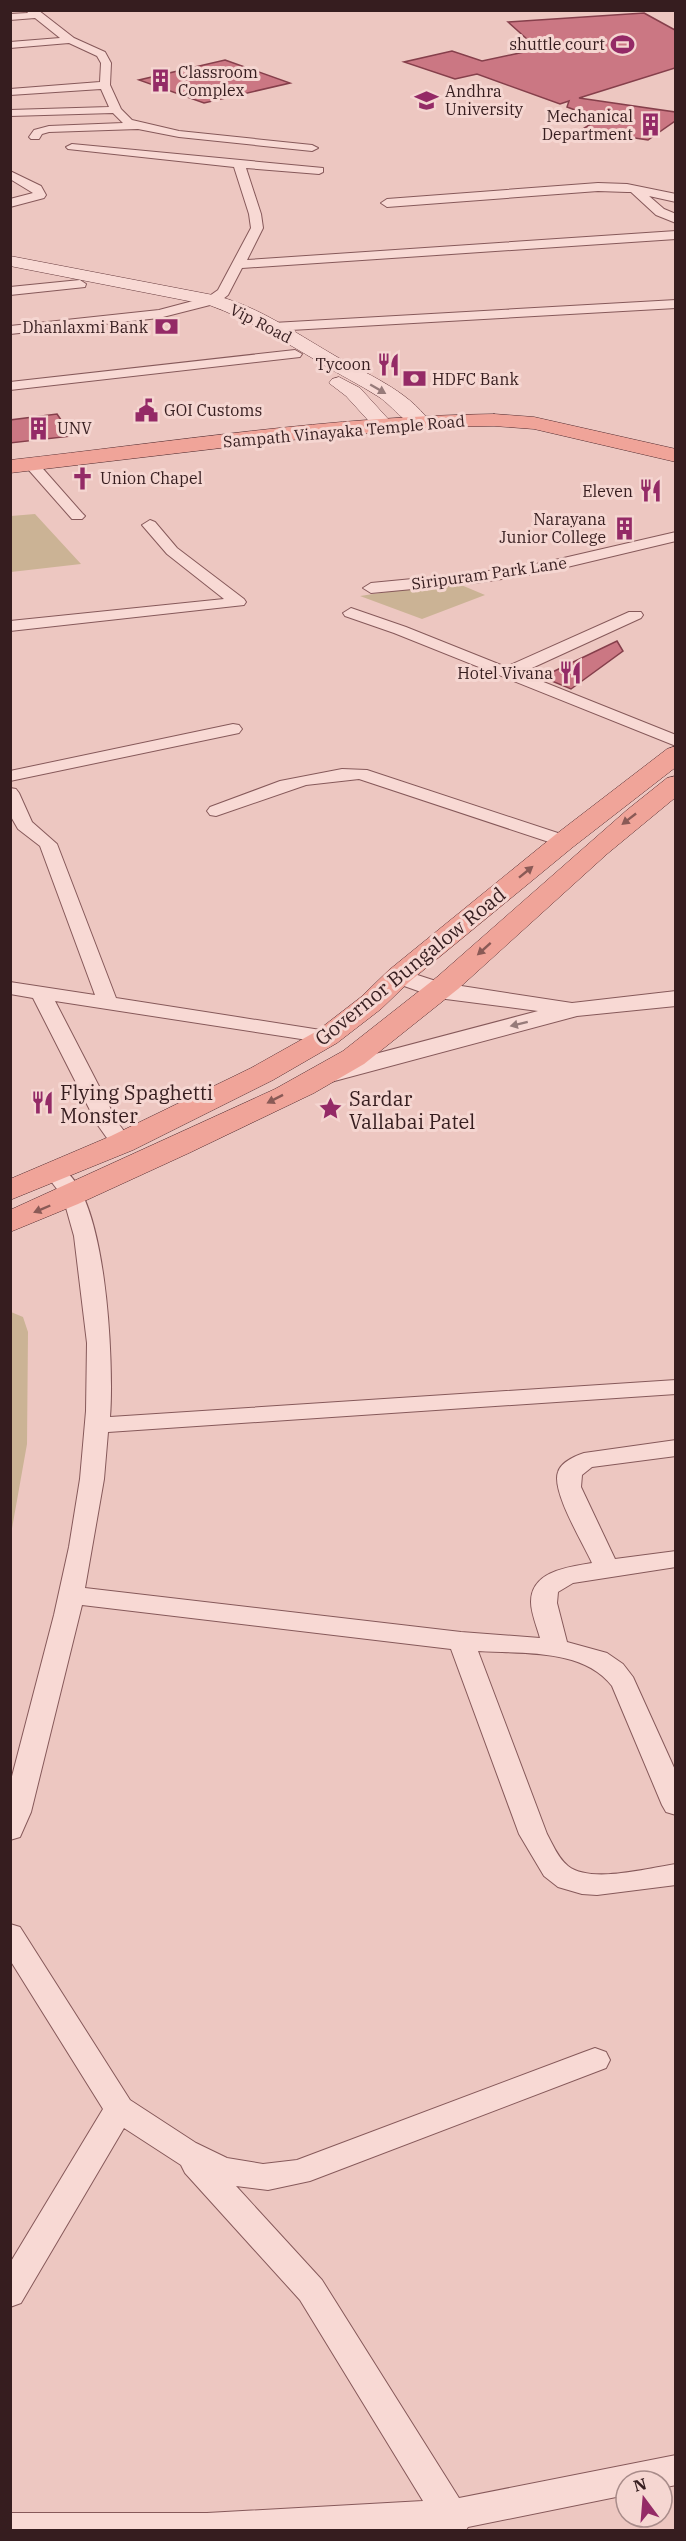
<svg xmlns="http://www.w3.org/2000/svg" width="686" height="2541" font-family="'IBM Plex Serif',serif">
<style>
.green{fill:#cbb395}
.building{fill:#cb7783;stroke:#853f4b;stroke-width:1.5}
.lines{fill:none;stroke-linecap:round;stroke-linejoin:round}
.minor-casing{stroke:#86595a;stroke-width:2}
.tertiary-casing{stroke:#86595a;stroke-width:2}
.secondary-casing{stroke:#683c3f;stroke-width:1}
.primary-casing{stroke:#542d31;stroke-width:1}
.minor{fill:#f8d9d4;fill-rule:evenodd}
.tertiary{fill:#f8d9d4;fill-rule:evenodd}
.secondary{fill:#f8d9d4;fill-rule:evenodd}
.primary{fill:#f0a499;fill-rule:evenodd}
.oneway{fill:#977b7a}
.oneway2{fill:#8a5a56}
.labels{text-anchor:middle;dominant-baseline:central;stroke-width:6;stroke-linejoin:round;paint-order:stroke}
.far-poi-label{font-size:16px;fill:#361d1f;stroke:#f5d6d1;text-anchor:end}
.far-street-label{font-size:16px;fill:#361d1f;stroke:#f5d6d1}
.street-label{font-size:20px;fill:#361d1f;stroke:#f5d6d1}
.poi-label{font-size:20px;fill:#361d1f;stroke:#f5d6d1;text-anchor:start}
</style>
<rect width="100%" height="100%" fill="#edc7c1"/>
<path class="green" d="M 35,514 L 81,564 L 11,572 L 11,516 Z
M 454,582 L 485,595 L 422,619 L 360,596 Z
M 11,1312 L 23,1317 L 28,1332 L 27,1444 L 11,1534 Z"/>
<path class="building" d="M 644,13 L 675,30 L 675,68 L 579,98 L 675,112 L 675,121 L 648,140 L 581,130 L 599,119 L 567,107 L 569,101 L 560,104 L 477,74 L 455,79 L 404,62 L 452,51 L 482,61 L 538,49 L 508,22 Z
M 225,60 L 290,83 L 204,103 L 139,80 Z
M 57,414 L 72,436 L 10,443 L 10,420 Z
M 617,641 L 623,651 L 571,689 L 542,677 Z"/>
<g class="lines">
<defs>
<path id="minor" d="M 26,10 L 38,10 L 74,38 L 105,52 L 111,63 L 110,85 L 121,109 L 132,120 L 179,131 L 312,145 L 318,148 L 312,151 L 179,137 L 138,129 L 49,132 L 42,134 L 39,139 L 31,139 L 29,137 L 34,130 L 49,126 L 123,123 L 113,113 L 10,116 L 10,110 L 109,107 L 101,89 L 10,95 L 10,89 L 100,82 L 101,63 L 97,56 L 69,43 L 10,48 L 10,42 L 60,38 L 35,18 L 10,20 L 10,14 L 28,13 Z
M 72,144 L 323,168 L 323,172 L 319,174 L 246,168 L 261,214 L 263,228 L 247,260 L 676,231 L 676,239 L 242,268 L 228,295 L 218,303 L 159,318 L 10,334 L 10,326 L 159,310 L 208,297 L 218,290 L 251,228 L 249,214 L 234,167 L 68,149 L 66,147 Z
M 10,171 L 41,186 L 46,195 L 44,198 L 10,207 L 10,199 L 33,193 L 10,179 Z
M 598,183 L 627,184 L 676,194 L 676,202 L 649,196 L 664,209 L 676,214 L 676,223 L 656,215 L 631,192 L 627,192 L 598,191 L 387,207 L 381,203 L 387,199 Z
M 80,280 L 86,284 L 85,287 L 10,295 L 10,287 Z
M 676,300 L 676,308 L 273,331 L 266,327 L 273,323 Z
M 295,350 L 302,354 L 300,357 L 10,390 L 10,382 Z
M 32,461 L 37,462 L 82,513 L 85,516 L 82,519 L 72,519 L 27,468 L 25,465 L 27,462 Z
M 150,520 L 155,522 L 177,548 L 244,599 L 246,602 L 244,605 L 10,631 L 10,621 L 224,599 L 167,554 L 142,525 Z
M 676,532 L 676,541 L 542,573 L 475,583 L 371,593 L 363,588 L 371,583 L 475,573 L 542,563 Z
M 351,608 L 406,627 L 506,667 L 629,612 L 641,612 L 643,615 L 641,618 L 521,673 L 676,735 L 676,746 L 394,633 L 345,616 L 343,613 Z
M 233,724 L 239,725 L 242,729 L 239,733 L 10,781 L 10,771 Z
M 342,769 L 367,770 L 570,837 L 573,841 L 570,845 L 558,845 L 359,779 L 306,785 L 216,816 L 210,815 L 207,811 L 210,807 L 280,781 Z
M 10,788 L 16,789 L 19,793 L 32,822 L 57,844 L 116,998 L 327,1031 L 334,1033 L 337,1037 L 334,1041 L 327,1043 L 55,1001 L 118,1123 L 133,1143 L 130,1148 L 122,1149 L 114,1148 L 97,1124 L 33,998 L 10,994 L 10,982 L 95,995 L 40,846 L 18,829 L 10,815 Z
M 55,1166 C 108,1179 114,1371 110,1417 L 676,1380 L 676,1394 L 108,1432 L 104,1479 L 85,1588 L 461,1632 L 540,1638 C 537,1627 531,1613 531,1602 C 531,1571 568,1567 592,1563 C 583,1543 551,1491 558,1472 C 561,1462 575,1456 584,1453 L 676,1440 L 676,1456 L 592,1467 L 582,1475 L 581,1487 L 615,1559 L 676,1551 L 676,1567 L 573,1583 L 558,1592 L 557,1603 L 567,1642 L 607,1653 L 623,1664 L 633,1677 L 676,1772 L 676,1815 L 666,1812 L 662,1805 L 612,1686 C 583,1648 521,1654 478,1651 L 547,1834 C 553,1845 558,1858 568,1866 C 591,1884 648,1868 676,1864 L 676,1885 L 597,1895 L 582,1894 L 558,1887 L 544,1876 L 519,1834 L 451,1649 L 82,1605 L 31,1812 L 20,1837 L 10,1840 L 10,1784 L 54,1615 L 69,1547 L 80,1479 L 86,1411 L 87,1343 L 74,1236 L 63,1197 L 44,1172 L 47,1167 Z
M 10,1924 L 20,1927 L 130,2100 L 196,2143 L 227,2158 L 263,2164 L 297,2160 L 584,2052 L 595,2048 L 606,2052 L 610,2060 L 606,2068 L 310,2181 L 268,2190 L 236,2186 L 322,2280 L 459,2498 L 676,2455 L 676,2485 L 662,2488 L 662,2481 L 626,2481 L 626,2495 L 468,2527 L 466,2530 L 10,2530 L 10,2513 L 207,2513 L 423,2501 L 300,2300 L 185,2173 L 181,2165 L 124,2128 L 21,2303 L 10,2307 L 10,2263 L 103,2109 L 10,1960 Z"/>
<path id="tertiary" d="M 399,969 L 442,983 L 572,1003 L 676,991 L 676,1006 L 577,1016 L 327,1083 L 318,1081 L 314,1075 L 318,1069 L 538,1011 L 438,998 L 390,981 L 387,976 L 390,971 Z"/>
<path id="secondary" d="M 10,256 L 213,295 C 256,305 294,332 332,354 C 365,374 407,389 430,422 L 427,426 C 409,431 393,406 379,397 C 359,384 338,374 319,362 C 283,341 248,319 209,305 L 10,266 Z
M 339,377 L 360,388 L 390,421 L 393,425 L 390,429 L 376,429 L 346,396 L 329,383 L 332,379 Z"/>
<path id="primary" d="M 494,414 L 534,417 L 676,449 L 676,462 L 534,429 L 494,426 L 432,427 L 280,441 L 10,473 L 10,460 C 171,442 332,416 494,414 Z
M 676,746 L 676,767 L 573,847 L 409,982 L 381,1009 L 337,1043 L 273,1080 L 133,1150 L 10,1200 L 10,1179 L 111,1136 L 251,1068 L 317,1031 L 361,997 L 389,970 L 555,835 L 667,749 Z
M 676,776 L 676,797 L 607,854 L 458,989 L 364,1064 L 314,1093 L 189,1153 L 78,1204 L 10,1232 L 10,1210 L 275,1089 L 343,1051 L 437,977 L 627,810 L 667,778 Z"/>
</defs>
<use href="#minor" class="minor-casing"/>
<use href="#tertiary" class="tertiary-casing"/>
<use href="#secondary" class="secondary-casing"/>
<use href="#primary" class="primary-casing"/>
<use href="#minor" class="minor"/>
<use href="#tertiary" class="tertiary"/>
<use href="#secondary" class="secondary"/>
<use href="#primary" class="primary"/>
</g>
<defs><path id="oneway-solid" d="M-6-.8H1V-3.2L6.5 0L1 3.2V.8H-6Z" transform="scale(1.5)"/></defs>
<g class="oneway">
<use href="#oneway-solid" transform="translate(378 389) rotate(30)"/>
<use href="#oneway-solid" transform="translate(519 1024) rotate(166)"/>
</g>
<g class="oneway2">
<use href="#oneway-solid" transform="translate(629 819) rotate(142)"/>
<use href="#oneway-solid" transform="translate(526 872) rotate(-39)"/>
<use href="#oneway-solid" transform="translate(484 949) rotate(138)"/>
<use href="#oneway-solid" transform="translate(275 1099) rotate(153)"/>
<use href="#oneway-solid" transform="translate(42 1209) rotate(157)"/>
</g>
<defs>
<symbol id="stadium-bare" viewBox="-9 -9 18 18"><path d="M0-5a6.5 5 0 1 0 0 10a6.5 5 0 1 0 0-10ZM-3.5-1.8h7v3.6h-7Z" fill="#942a66" stroke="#f5d6d1" stroke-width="2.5" paint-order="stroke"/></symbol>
<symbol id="building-bare" viewBox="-9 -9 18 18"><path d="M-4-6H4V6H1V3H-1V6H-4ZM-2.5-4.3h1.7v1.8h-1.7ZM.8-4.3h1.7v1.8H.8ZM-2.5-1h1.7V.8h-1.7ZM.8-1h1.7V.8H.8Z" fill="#942a66" stroke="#f5d6d1" stroke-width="2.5" paint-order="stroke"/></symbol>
<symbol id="university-bare" viewBox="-9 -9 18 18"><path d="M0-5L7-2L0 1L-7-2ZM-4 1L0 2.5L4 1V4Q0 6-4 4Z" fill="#942a66" stroke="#f5d6d1" stroke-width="2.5" paint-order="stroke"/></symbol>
<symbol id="bank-bare" viewBox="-9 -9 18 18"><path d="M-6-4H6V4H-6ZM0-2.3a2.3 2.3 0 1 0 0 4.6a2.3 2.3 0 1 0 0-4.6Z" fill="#942a66" stroke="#f5d6d1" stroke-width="2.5" paint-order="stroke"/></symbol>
<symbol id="restaurant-bare" viewBox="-9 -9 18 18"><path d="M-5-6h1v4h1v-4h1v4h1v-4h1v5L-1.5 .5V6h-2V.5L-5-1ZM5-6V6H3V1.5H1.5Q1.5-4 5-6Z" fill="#942a66" stroke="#f5d6d1" stroke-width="2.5" paint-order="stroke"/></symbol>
<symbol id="civic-bare" viewBox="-9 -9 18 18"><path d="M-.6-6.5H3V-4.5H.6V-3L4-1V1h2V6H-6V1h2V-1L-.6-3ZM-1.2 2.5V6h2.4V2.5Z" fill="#942a66" stroke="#f5d6d1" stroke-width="2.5" paint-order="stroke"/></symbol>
<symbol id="church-bare" viewBox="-9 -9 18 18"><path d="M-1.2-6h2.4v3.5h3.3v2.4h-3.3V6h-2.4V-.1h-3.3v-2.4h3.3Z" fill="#942a66" stroke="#f5d6d1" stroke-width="2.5" paint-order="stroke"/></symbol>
<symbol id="sight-bare" viewBox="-9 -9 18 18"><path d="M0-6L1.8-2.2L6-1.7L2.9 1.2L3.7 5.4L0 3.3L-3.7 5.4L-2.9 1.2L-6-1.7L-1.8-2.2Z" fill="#942a66" stroke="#f5d6d1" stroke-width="2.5" paint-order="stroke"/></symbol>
</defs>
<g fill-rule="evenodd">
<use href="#stadium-bare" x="606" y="28" width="33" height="33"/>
<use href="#building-bare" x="144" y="64" width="33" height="33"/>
<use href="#university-bare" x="410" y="84" width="33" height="33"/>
<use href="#building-bare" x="634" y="108" width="33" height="33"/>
<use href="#bank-bare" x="150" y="310" width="33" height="33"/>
<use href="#restaurant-bare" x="372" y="348" width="33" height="33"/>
<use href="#bank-bare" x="398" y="362" width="33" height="33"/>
<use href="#civic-bare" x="130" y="394" width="33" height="33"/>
<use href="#building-bare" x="22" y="412" width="33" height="33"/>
<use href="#church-bare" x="66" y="462" width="33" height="33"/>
<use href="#restaurant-bare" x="634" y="474" width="33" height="33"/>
<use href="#building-bare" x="608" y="512" width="33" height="33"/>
<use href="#restaurant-bare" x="554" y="656" width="33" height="33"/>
<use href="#restaurant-bare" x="26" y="1086" width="33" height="33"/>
<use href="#sight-bare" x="314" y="1092" width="33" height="33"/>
</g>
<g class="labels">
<g class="far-poi-label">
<text x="605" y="44">shuttle court</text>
<text x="178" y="72" text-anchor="start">Classroom<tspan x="178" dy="18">Complex</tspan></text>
<text x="445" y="91" text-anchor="start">Andhra<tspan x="445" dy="18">University</tspan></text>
<text x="633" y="116">Mechanical<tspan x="633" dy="18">Department</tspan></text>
<text x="148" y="327">Dhanlaxmi Bank</text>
<text x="371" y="364">Tycoon</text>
<text x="432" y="379" text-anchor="start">HDFC Bank</text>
<text x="164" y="410" text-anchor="start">GOI Customs</text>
<text x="57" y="428" text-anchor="start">UNV</text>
<text x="100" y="478" text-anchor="start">Union Chapel</text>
<text x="633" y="491">Eleven</text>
<text x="606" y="519">Narayana<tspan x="606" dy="18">Junior College</tspan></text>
<text x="553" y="673">Hotel Vivana</text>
</g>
<g class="far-street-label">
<text transform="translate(261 323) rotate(27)">Vip Road</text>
<text transform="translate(344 431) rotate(-5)">Sampath Vinayaka Temple Road</text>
<text transform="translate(489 573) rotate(-8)">Siripuram Park Lane</text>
</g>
<g class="street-label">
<text transform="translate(410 966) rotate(-39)">Governor Bungalow Road</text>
</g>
<g class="poi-label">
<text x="60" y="1092">Flying Spaghetti<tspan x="60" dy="23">Monster</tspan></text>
<text x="349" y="1098">Sardar<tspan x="349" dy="23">Vallabai Patel</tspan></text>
</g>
</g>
<rect width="686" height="2541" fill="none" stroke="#361d1f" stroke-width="24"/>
<g transform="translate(644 2499) rotate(344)"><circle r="28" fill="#f5d6d1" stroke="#a98c8a" stroke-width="1.5"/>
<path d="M0-4.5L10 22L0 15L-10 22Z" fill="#942a66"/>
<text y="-9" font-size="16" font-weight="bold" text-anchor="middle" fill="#361d1f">N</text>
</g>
</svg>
